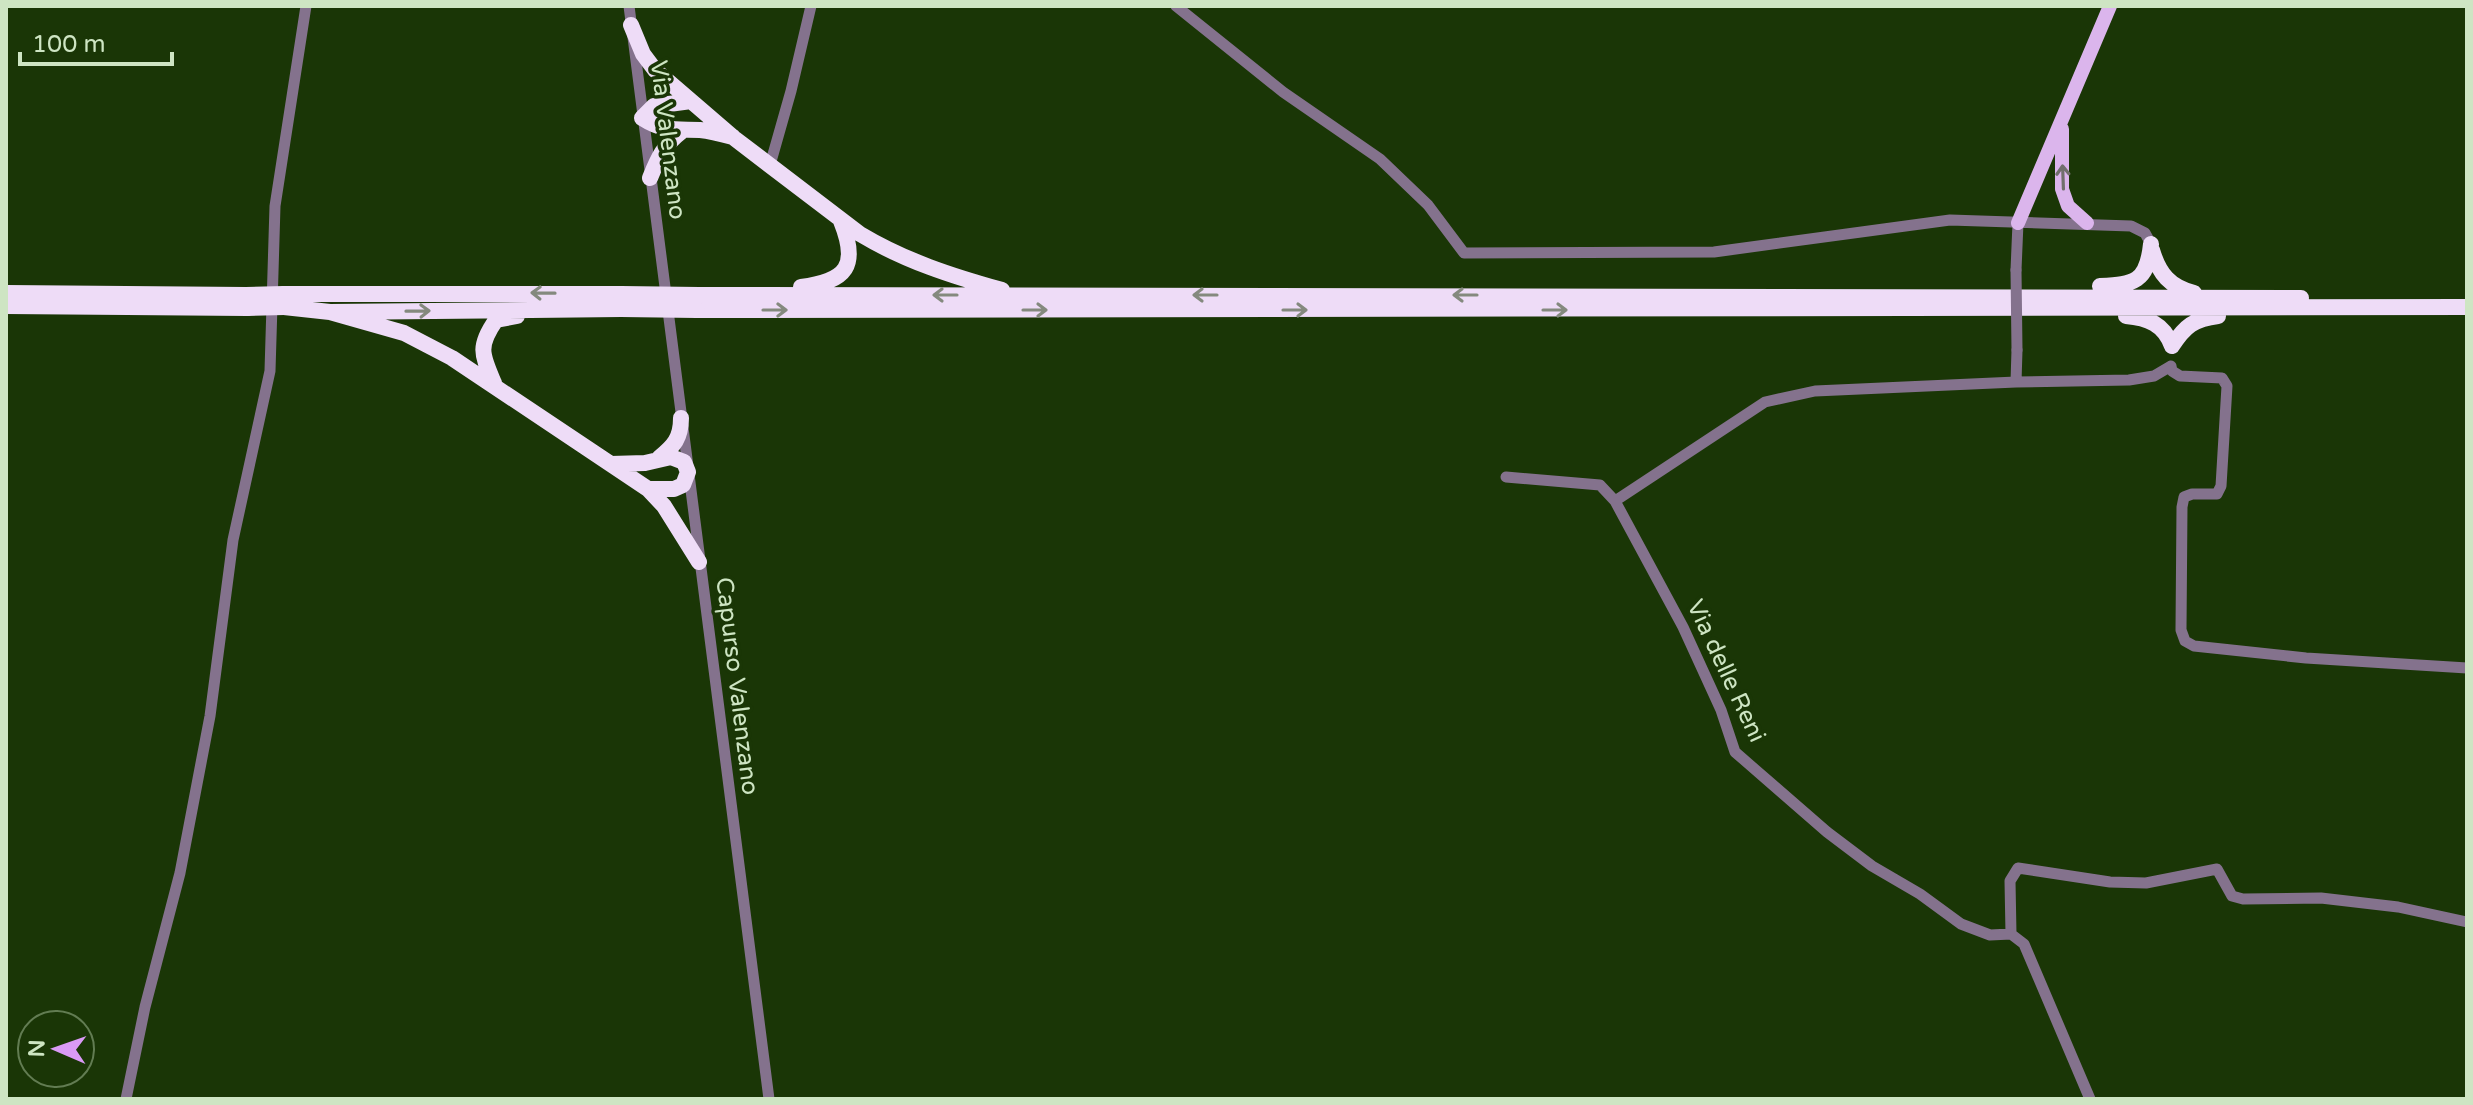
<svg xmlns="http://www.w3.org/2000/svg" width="2473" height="1105" font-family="'Varela Round',sans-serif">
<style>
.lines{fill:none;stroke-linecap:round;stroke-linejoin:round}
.minor{stroke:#84728d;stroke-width:11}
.major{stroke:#dbb5ec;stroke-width:14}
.highway{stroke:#eedcf7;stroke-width:16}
.minor-bridge{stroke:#84728d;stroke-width:11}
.highway-bridge{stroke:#eedcf7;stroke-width:16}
.oneway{stroke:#716f6d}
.oneway2{stroke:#84897e}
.labels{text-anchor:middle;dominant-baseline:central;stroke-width:7;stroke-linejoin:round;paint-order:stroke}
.street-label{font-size:24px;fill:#cee5c3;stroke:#1a3606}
</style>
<rect width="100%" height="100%" fill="#1a3606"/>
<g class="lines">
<path class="minor" d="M 629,6 L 769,1099
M 1176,6 L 1283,92 L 1380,159 L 1428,205 L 1464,253 L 1714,252 L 1950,220 L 2131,226 L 2145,233 L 2151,244
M 770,165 L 791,91 L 811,6
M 2016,270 L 2018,223
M 2171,366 L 2172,371 L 2180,376 L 2222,378 L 2227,386 L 2221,486 L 2217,494 L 2192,494 L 2184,497 L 2182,507 L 2181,630 L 2185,641 L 2194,646 L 2306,658 L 2467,668
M 2016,382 L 2017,350
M 1506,477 L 1600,485 L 1615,501 L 1683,627 L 1721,710 L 1735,752 L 1827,832 L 1872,866 L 1920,894 L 1961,924 L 1990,935 L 2011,934
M 1615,501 L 1765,402 L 1815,391 L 2016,382 L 2129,380 L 2154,376 L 2171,366
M 126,1099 L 145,1007 L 180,873 L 210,716 L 233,540 L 270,371 L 275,206 L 306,6
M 2090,1099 L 2024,944 L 2011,934 L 2010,881 L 2018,868 L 2110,882 L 2146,883 L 2217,869 L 2232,896 L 2243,899 L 2321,898 L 2398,907 L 2467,922"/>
<path class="major" d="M 2062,129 L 2062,189 L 2068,206 L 2087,223
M 2018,223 L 2110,6"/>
<path class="highway" d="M 631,25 L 643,54 L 655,70 L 734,138 L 860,234 C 905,261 952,276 1002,290
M 691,101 L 654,106 L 642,118 C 664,132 676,129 700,130 C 711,131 722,134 733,137
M 650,178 C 658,158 664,145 681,132
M 2152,250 C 2159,274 2170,287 2194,293
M 2100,286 C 2134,284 2147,283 2151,244
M 801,287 C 847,281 859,266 841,221
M 6,293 L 246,295
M 284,294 L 621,294
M 699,295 L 2301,298
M 6,306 L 247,308
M 284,307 L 330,312 L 621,309
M 697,310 L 2467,307
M 330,312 L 404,333 L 452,358 L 648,489 L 664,506 L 699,562
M 2126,316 C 2148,318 2164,324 2172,346
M 2172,346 C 2185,326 2194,319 2218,316
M 494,383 C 482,355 477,347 496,320 L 517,316
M 659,458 C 674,446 681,438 681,418
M 611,464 L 645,463 L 671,457 L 684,462 L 688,472 L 683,485 L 674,489 L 648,489"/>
<path class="minor-bridge" d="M 2016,270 L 2017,350"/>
<path class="highway-bridge" d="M 621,294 L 699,295
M 246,295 L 284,294
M 247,308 L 284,307
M 621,309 L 697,310"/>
</g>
<defs><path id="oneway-shaft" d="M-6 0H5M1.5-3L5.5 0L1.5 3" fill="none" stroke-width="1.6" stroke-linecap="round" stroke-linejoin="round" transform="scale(2)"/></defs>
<use class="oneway" href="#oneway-shaft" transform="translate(2063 177) rotate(-92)"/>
<g class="oneway2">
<use href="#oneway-shaft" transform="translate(543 293) rotate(-179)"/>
<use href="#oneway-shaft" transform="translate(945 295) rotate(-180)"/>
<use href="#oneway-shaft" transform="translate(1205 295) rotate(180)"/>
<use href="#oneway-shaft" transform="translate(1465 295) rotate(-180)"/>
<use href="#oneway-shaft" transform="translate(775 310)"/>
<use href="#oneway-shaft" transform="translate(1035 310)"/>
<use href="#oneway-shaft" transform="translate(1295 310)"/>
<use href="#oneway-shaft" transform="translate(1555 310)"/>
<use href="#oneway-shaft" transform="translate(418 311) rotate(-1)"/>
</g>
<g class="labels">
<g class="street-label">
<text transform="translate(668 140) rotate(83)">Via Valenzano</text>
<text transform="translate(1726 671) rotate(65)">Via delle Reni</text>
<text transform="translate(737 686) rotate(83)">Capurso Valenzano</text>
</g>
</g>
<rect width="2473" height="1105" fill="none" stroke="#cee5c3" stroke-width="16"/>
<g transform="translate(56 1049) rotate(272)"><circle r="38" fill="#1a3606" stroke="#627c52" stroke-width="2"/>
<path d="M0-6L14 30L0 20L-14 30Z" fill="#da9af6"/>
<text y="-12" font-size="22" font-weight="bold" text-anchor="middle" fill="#cee5c3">N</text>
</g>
<path d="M20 52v12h152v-12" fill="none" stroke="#cee5c3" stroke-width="4"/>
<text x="32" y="52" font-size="24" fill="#cee5c3" stroke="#1a3606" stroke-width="6" paint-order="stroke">100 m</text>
</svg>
